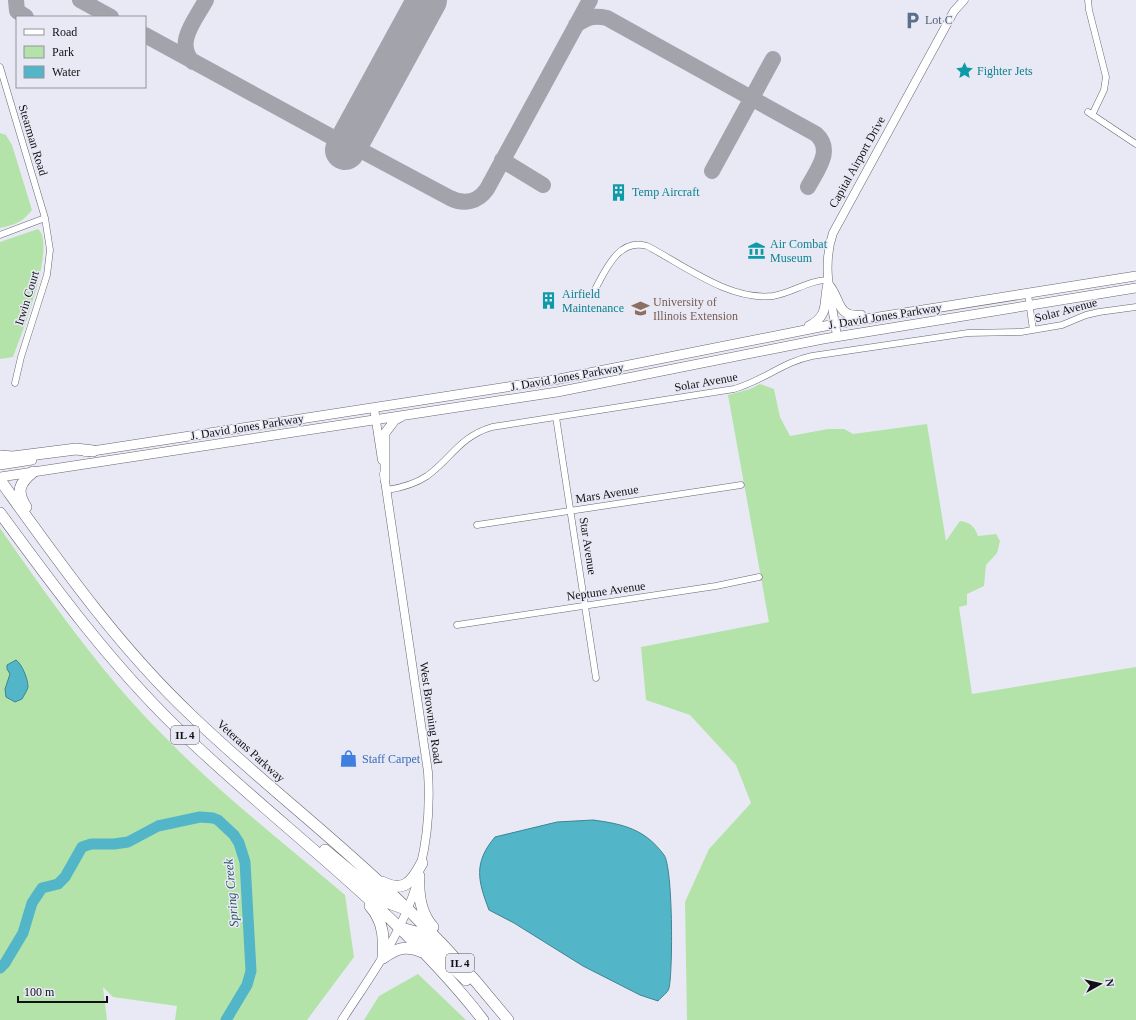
<svg xmlns="http://www.w3.org/2000/svg" width="1136" height="1020" font-family="'Times New Roman',serif">
<style>
.green{fill:#b3e3a9}
.water{fill:#52b6c8;stroke:#3e8492}
.lines{fill:none;stroke-linecap:round;stroke-linejoin:round}
.river{stroke:#52b6c8;stroke-width:11}
.taxiway{stroke:#a3a3ac;stroke-width:16}
.runway{stroke:#a3a3ac;stroke-width:40}
.minor-casing{stroke:#666670;stroke-width:7}
.tertiary-casing{stroke:#666670;stroke-width:9}
.secondary-casing{stroke:#666670;stroke-width:10}
.trunk-casing{stroke:#666670;stroke-width:12}
.minor{stroke:#fff;stroke-width:6}
.tertiary{stroke:#fff;stroke-width:8}
.secondary{stroke:#fff;stroke-width:9}
.trunk{stroke:#fff;stroke-width:11}
.labels{text-anchor:middle;dominant-baseline:central;stroke-width:3;stroke-linejoin:round;paint-order:stroke}
.shield{fill:#e9e9f5;stroke:#525258;stroke-width:1}
.shield-label{font-size:11px;font-weight:bold;fill:#111115}
.service-label{font-size:12px;fill:#4e5e75;stroke:#e9e9f5;text-anchor:start}
.culture-label{font-size:12px;fill:#0d838f;stroke:#e9e9f5;text-anchor:start}
.street-label{font-size:12px;fill:#111115;stroke:#e9e9f5}
.education-label{font-size:12px;fill:#785e54;stroke:#e9e9f5;text-anchor:start}
.shop-label{font-size:12px;fill:#366cbe;stroke:#e9e9f5;text-anchor:start}
.water-label{font-size:13px;font-style:italic;fill:#2b575f;stroke:#e9e9f5}
</style>
<rect width="100%" height="100%" fill="#e9e9f5"/>
<path class="green" d="M 0,133 L 6,135 L 12,145 L 32,210 C 23,222 14,225 0,228 Z
M 38,229 C 57,245 21,336 13,357 L 0,359 L 0,242 Z
M 760,384 L 774,389 L 780,417 L 790,436 L 828,429 L 844,429 L 853,434 L 927,424 L 946,541 L 960,521 C 970,522 975,527 978,536 L 996,534 L 1000,541 L 997,553 L 986,565 L 984,586 L 967,594 L 967,605 L 959,607 L 972,694 L 1136,667 L 1136,1020 L 687,1020 L 685,902 L 709,849 L 751,803 L 736,765 L 690,715 L 646,700 L 641,647 L 769,622 L 728,395 L 750,389 Z
M 0,528 C 50,600 101,673 163,735 C 219,793 284,843 345,895 L 354,957 L 307,1020 L 175,1020 L 177,1006 L 113,997 L 103,987 L 107,1020 L 0,1020 Z
M 418,974 L 466,1020 L 364,1020 L 379,996 Z"/>
<path class="water" d="M 16,660 C 22,664 28,679 28,687 C 27,691 24,695 22,699 L 15,702 L 6,697 L 5,689 L 10,674 L 7,669 L 7,665 Z
M 593,820 C 623,824 645,829 664,855 C 673,867 673,971 669,988 C 668,993 661,997 658,1001 L 640,995 L 583,966 L 514,923 L 489,910 C 478,881 473,863 495,837 L 557,822 Z"/>
<g class="lines">
<path class="river" d="M 0,968 L 5,963 L 23,933 L 32,903 L 42,888 L 58,884 L 65,877 L 82,847 L 91,844 L 114,844 L 128,842 L 158,826 L 200,817 L 213,818 L 218,820 L 234,835 L 239,843 L 245,862 L 251,971 L 247,985 L 226,1020"/>
<path class="taxiway" d="M 16,0 L 17,11 L 26,17
M 80,0 L 111,17
M 576,25 C 587,17 594,15 607,18 L 816,134 C 834,150 817,170 808,187
M 145,35 L 330,136 L 349,144 L 450,198 C 464,205 478,202 487,189 L 590,0
M 193,62 C 174,43 196,19 206,0
M 502,160 L 543,185
M 712,171 L 773,59"/>
<path class="runway" d="M 345,150 L 427,0"/>
<defs>
<path id="minor" d="M 1088,0 L 1089,10 L 1106,77 L 1104,90 L 1092,115
M 0,67 L 45,218 L 50,250 L 47,275 L 21,357 L 15,383
M 1088,112 L 1136,144
M 0,235 L 45,218
M 1028,294 L 1033,330
M 592,295 C 604,274 617,237 647,246 C 684,265 729,301 773,296 C 793,293 808,280 828,280
M 556,417 L 596,678
M 387,490 C 400,488 415,484 427,476 C 452,458 459,437 492,427 L 734,389 C 763,381 783,362 812,356 L 968,333 L 1021,332 L 1062,325 L 1086,315 L 1099,312 L 1136,307
M 477,525 L 741,485
M 457,625 L 716,586 L 759,577"/>
<path id="tertiary" d="M 837,336 C 832,302 821,267 833,233 L 954,11 L 964,0
M 374,408 L 382,460
M 384,474 L 428,772 C 430,804 428,837 420,868
M 342,1020 C 371,975 401,936 417,883"/>
<path id="secondary" d="M 828,284 C 841,298 836,318 861,315
M 809,326 C 830,315 823,303 828,284
M 86,452 L 559,379 L 835,324 L 1136,276
M 0,465 L 32,460
M 0,477 L 557,392 L 823,339 L 1136,288
M 385,480 L 385,433 L 395,420 L 401,417"/>
<path id="trunk" d="M 0,456 L 13,457 L 76,449 L 93,451
M 0,480 C 59,562 117,645 191,715 C 251,773 317,824 378,881 C 425,924 468,970 508,1020
M 26,507 C 16,492 19,483 33,472
M 0,513 C 55,588 110,663 177,728 C 278,826 396,908 483,1020
M 325,850 L 389,903 L 405,909
M 419,876 C 418,894 420,913 433,927
M 382,882 C 404,893 412,882 422,863
M 370,906 C 384,922 384,939 383,958
M 401,928 L 416,932 L 466,980
M 383,958 C 397,948 406,945 422,952"/>
</defs>
<use href="#minor" class="minor-casing"/>
<use href="#tertiary" class="tertiary-casing"/>
<use href="#secondary" class="secondary-casing"/>
<use href="#trunk" class="trunk-casing"/>
<use href="#minor" class="minor"/>
<use href="#tertiary" class="tertiary"/>
<use href="#secondary" class="secondary"/>
<use href="#trunk" class="trunk"/>
</g>
<defs>
<symbol id="parking-bare" viewBox="-9 -9 18 18"><path d="M-3.5-5.5H1a3.5 3.5 0 0 1 0 7H-1V5.5H-3.5ZM-1-3.4V-.6H.8a1.4 1.4 0 0 0 0-2.8Z" fill="#5c6f8a" stroke="#e9e9f5" stroke-width="2.5" paint-order="stroke"/></symbol>
<symbol id="sight-bare" viewBox="-9 -9 18 18"><path d="M0-6L1.8-2.2L6-1.7L2.9 1.2L3.7 5.4L0 3.3L-3.7 5.4L-2.9 1.2L-6-1.7L-1.8-2.2Z" fill="#0f9aa8" stroke="#e9e9f5" stroke-width="2.5" paint-order="stroke"/></symbol>
<symbol id="building-bare" viewBox="-9 -9 18 18"><path d="M-4-6H4V6H1V3H-1V6H-4ZM-2.5-4.3h1.7v1.8h-1.7ZM.8-4.3h1.7v1.8H.8ZM-2.5-1h1.7V.8h-1.7ZM.8-1h1.7V.8H.8Z" fill="#0f9aa8" stroke="#e9e9f5" stroke-width="2.5" paint-order="stroke"/></symbol>
<symbol id="museum-bare" viewBox="-9 -9 18 18"><path d="M0-6L6-3V-2H-6V-3ZM-5-1h2V3h-2ZM-1-1h2V3h-2ZM3-1h2V3H3ZM-6 4H6V6H-6Z" fill="#0f9aa8" stroke="#e9e9f5" stroke-width="2.5" paint-order="stroke"/></symbol>
<symbol id="university-bare" viewBox="-9 -9 18 18"><path d="M0-5L7-2L0 1L-7-2ZM-4 1L0 2.5L4 1V4Q0 6-4 4Z" fill="#8d6e63" stroke="#e9e9f5" stroke-width="2.5" paint-order="stroke"/></symbol>
<symbol id="shop-bare" viewBox="-9 -9 18 18"><path d="M-5-2.5h2.3a2.7 3.5 0 0 1 5.4 0H5L5.5 6h-11ZM-1.5-2.5h3a1.5 2.3 0 0 0-3 0Z" fill="#3f7fe0" stroke="#e9e9f5" stroke-width="2.5" paint-order="stroke"/></symbol>
</defs>
<g fill-rule="evenodd">
<use href="#parking-bare" x="900" y="8" width="25" height="25"/>
<use href="#sight-bare" x="952" y="58" width="25" height="25"/>
<use href="#building-bare" x="606" y="180" width="25" height="25"/>
<use href="#museum-bare" x="744" y="238" width="25" height="25"/>
<use href="#building-bare" x="536" y="288" width="25" height="25"/>
<use href="#university-bare" x="628" y="296" width="25" height="25"/>
<use href="#shop-bare" x="336" y="746" width="25" height="25"/>
</g>
<g class="labels">
<g class="shield">
<rect x="171" y="726" width="28" height="18" rx="3"/>
<rect x="446" y="954" width="28" height="18" rx="3"/>
</g>
<g class="shield-label">
<text x="185" y="735">IL 4</text>
<text x="460" y="963">IL 4</text>
</g>
<g class="service-label">
<text x="925" y="20">Lot C</text>
</g>
<g class="culture-label">
<text x="977" y="71">Fighter Jets</text>
<text x="632" y="192">Temp Aircraft</text>
<text x="770" y="244">Air Combat<tspan x="770" dy="14">Museum</tspan></text>
<text x="562" y="294">Airfield<tspan x="562" dy="14">Maintenance</tspan></text>
</g>
<g class="street-label">
<text transform="translate(33 140) rotate(73)">Stearman Road</text>
<text transform="translate(857 162) rotate(-61)">Capital Airport Drive</text>
<text transform="translate(27 298) rotate(-73)">Irwin Court</text>
<text transform="translate(1066 310) rotate(-15)">Solar Avenue</text>
<text transform="translate(885 316) rotate(-9)">J. David Jones Parkway</text>
<text transform="translate(567 377) rotate(-10)">J. David Jones Parkway</text>
<text transform="translate(706 382) rotate(-10)">Solar Avenue</text>
<text transform="translate(247 427) rotate(-9)">J. David Jones Parkway</text>
<text transform="translate(607 494) rotate(-9)">Mars Avenue</text>
<text transform="translate(588 546) rotate(81)">Star Avenue</text>
<text transform="translate(606 591) rotate(-8)">Neptune Avenue</text>
<text transform="translate(431 713) rotate(82)">West Browning Road</text>
<text transform="translate(251 751) rotate(42)">Veterans Parkway</text>
</g>
<g class="education-label">
<text x="653" y="302">University of<tspan x="653" dy="14">Illinois Extension</tspan></text>
</g>
<g class="shop-label">
<text x="362" y="759">Staff Carpet</text>
</g>
<g class="water-label">
<text transform="translate(231 893) rotate(-95)">Spring Creek</text>
</g>
</g>
<rect x="16" y="16" width="130" height="72" fill="#e9e9f5" stroke="#93939b"/>
<rect x="24" y="29" width="20" height="6" fill="#ffffff" stroke="#93939b"/>
<text x="52" y="36" font-size="12" fill="#111115">Road</text>
<rect x="24" y="46" width="20" height="12" fill="#b3e3a9" stroke="#93939b"/>
<text x="52" y="56" font-size="12" fill="#111115">Park</text>
<rect x="24" y="66" width="20" height="12" fill="#52b6c8" stroke="#93939b"/>
<text x="52" y="76" font-size="12" fill="#111115">Water</text>
<g transform="translate(1100 984) rotate(82)" stroke="#e9e9f5" stroke-width="3" paint-order="stroke">
<path d="M0-3L7 15L0 10L-7 15Z" fill="#111115"/>
<text y="-6" font-size="11" font-weight="bold" text-anchor="middle" fill="#111115">N</text>
</g>
<path d="M18 996v6h89v-6" fill="none" stroke="#111115" stroke-width="2"/>
<text x="24" y="996" font-size="12" fill="#111115" stroke="#e9e9f5" stroke-width="3" paint-order="stroke">100 m</text>
</svg>
